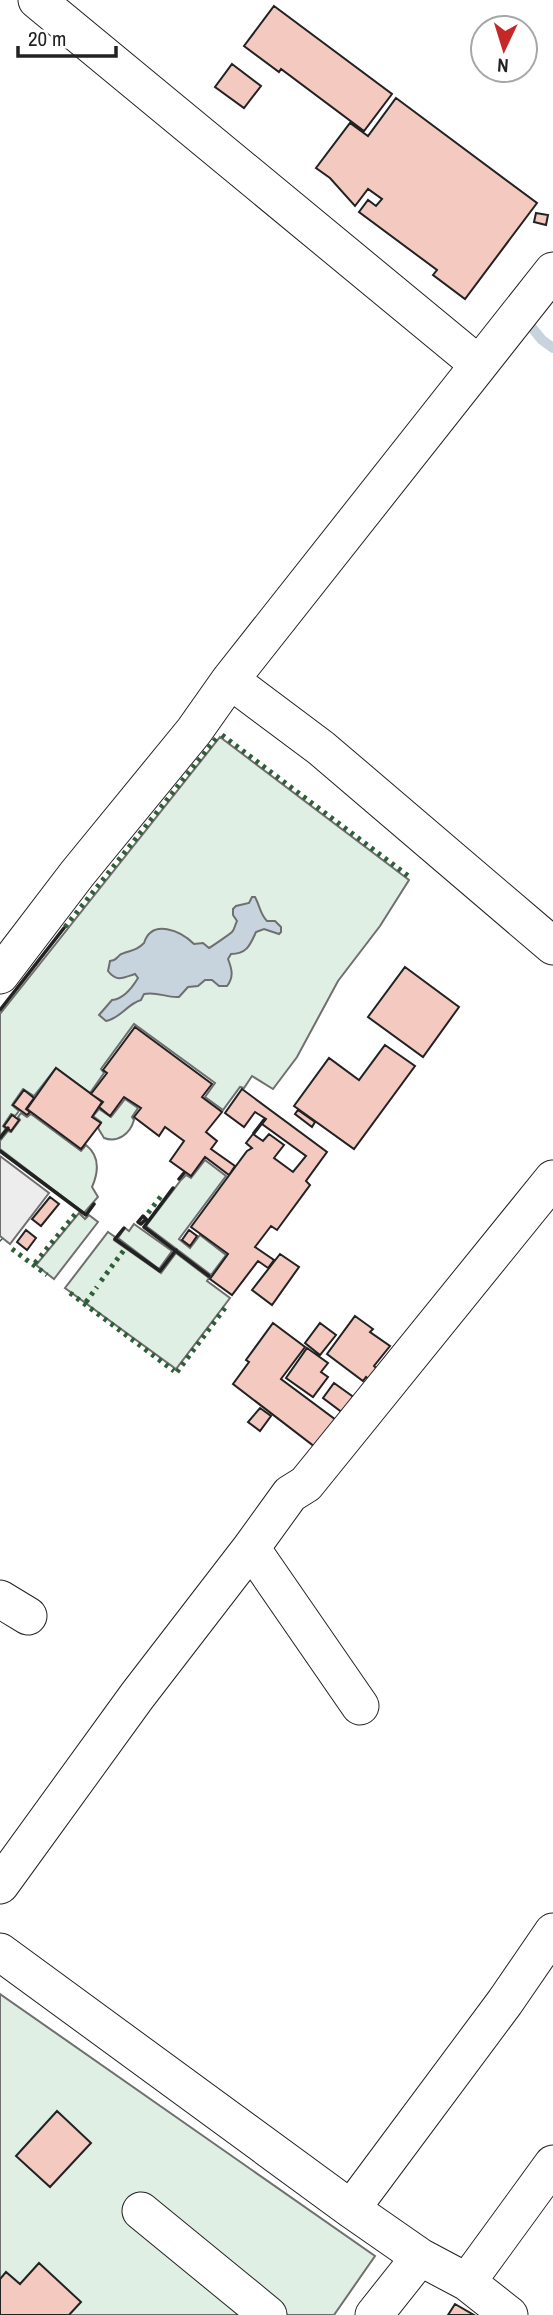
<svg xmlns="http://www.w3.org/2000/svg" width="553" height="2315" font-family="'Archivo Narrow',sans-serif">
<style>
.green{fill:#e0efe3;stroke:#6f6f6f;stroke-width:2}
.parking{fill:#ededed;stroke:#6f6f6f;stroke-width:2}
.water{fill:#c7d3dd;stroke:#6f6f6f;stroke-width:2}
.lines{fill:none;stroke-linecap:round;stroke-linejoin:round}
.stream{stroke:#c7d3dd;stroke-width:10}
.building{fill:#f3c9c0;stroke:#222;stroke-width:2}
.minor-casing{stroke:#222;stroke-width:39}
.minor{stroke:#fff;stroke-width:37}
.hedge{stroke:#2f5e38;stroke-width:5;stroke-dasharray:3.5 5;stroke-linecap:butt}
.wall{stroke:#222;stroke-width:3.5}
</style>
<rect width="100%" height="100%" fill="#fff"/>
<path class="green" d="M 220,737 L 409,880 L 380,926 L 338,981 L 297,1057 L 273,1089 L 252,1076 L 244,1088 L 240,1087 L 223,1110 L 205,1097 L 215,1083 L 134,1024 L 101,1069 L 104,1073 L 90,1093 L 56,1068 L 34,1096 L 23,1089 L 12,1105 L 19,1111 L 15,1116 L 11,1114 L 3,1126 L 6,1129 L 0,1136 L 0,1014 Z
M 125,1099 L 138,1108 L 132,1117 L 134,1120 C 130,1134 118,1143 104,1138 L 98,1128 L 101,1122 L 93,1116 L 99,1109 L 111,1117 Z
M 21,1113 L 27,1117 L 31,1114 L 81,1151 L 86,1145 C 100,1156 99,1171 92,1187 L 98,1197 L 84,1213 L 0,1149 L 0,1141 L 8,1131 L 11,1132 L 20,1120 L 18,1117 Z
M 205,1160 L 226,1176 L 179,1239 L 190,1248 L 200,1235 L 226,1255 L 211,1275 L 146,1226 L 181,1180 L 186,1175 L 191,1178 Z
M 79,1213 L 85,1219 L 89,1215 L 98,1222 L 54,1279 L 36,1265 Z
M 134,1224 L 172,1251 L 159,1269 L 118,1238 L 125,1228 L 129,1231 Z
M 108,1232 L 115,1237 L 114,1240 L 161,1273 L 176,1253 L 209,1278 L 207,1281 L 230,1298 L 176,1369 L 65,1288 Z
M 0,1994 L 375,2256 L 334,2315 L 0,2315 Z"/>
<path class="parking" d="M 0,1156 L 49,1193 L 10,1244 L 0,1236 Z"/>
<path class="water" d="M 252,897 L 255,897 C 260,906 260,914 267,921 L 275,921 L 281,927 L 281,932 L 279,934 L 264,929 L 256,932 C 250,945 247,954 231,954 L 228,959 C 232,969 234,977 227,986 L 219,986 L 212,980 L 205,980 L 198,986 L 188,987 L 179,997 C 166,998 157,991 144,994 L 141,1000 C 127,1004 121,1018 106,1021 L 99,1015 L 112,1000 C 124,999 132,988 138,978 L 135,974 C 125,977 117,983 108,971 L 110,961 C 119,960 116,955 124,953 C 133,950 137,950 144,943 C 152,918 181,931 194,944 L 203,943 L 209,948 C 211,947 230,934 232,932 C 235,929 235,924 237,921 L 233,915 L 233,909 L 236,906 L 249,903 Z"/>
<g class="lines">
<path class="stream" d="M 528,323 L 542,340 L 553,348"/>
</g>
<path class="building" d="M 274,6 L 392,94 L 364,131 L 281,69 L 279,72 L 244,46 Z
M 232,64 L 261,86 L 244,108 L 215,87 Z
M 396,98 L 537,203 L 465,299 L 433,275 L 437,270 L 359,212 L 368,200 L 376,206 L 382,199 L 368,189 L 355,206 L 330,178 L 316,168 L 350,123 L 368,136 Z
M 536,213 L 548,215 L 546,225 L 534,222 Z
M 405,967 L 459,1007 L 423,1057 L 368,1017 Z
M 135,1027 L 212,1084 L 202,1097 L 222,1112 L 206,1132 L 217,1141 L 211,1149 L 235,1166 L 229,1175 L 205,1157 L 191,1176 L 170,1161 L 184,1141 L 165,1127 L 159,1136 L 134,1117 L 141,1108 L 124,1097 L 110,1116 L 99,1107 L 103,1102 L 91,1094 L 107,1073 L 103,1070 Z
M 385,1045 L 415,1066 L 354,1149 L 294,1106 L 329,1058 L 359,1080 Z
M 56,1068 L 102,1102 L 92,1117 L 101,1123 L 81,1149 L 27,1109 Z
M 242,1089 L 327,1152 L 306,1181 L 310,1185 L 277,1230 L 271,1226 L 255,1247 L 274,1260 L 268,1268 L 258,1261 L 232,1295 L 210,1279 L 228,1254 L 191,1227 L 247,1151 L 252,1148 L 246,1143 L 253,1134 L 263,1141 L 269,1134 L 284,1145 L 274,1158 L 293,1172 L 306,1156 L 262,1124 L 266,1119 L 255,1112 L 244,1127 L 225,1113 Z
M 24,1090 L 34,1098 L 26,1109 L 30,1112 L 27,1115 L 13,1105 Z
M 298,1110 L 315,1122 L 312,1127 L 295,1114 Z
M 12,1115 L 19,1120 L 11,1131 L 4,1126 Z
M 50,1197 L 59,1204 L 41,1226 L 32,1219 Z
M 26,1230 L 36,1238 L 27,1250 L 17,1242 Z
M 189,1230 L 197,1236 L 190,1246 L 182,1240 Z
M 280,1254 L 299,1267 L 272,1305 L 252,1290 Z
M 355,1316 L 373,1329 L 370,1332 L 390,1346 L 374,1366 L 379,1371 L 371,1381 L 366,1377 L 363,1381 L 327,1354 Z
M 273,1323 L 305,1347 L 281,1379 L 340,1423 L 319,1450 L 233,1384 L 249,1362 L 246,1360 Z
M 320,1323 L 336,1335 L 320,1355 L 305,1343 Z
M 307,1348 L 328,1363 L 321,1372 L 328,1377 L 313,1397 L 286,1378 Z
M 334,1383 L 359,1401 L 347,1416 L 323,1398 Z
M 260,1408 L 271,1416 L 260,1431 L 248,1422 Z
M 57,2111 L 91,2143 L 50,2187 L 16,2156 Z
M 39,2263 L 81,2302 L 69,2315 L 0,2315 L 0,2279 L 6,2272 L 20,2284 Z
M 455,2304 L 474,2315 L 448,2315 Z"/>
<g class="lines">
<defs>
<path id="minor" d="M 37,0 L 478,364
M 230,680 L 321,748 L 553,946
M 0,975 L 77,874 L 194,731 L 230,680 L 553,271
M 251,1548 L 360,1706
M 0,1599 L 28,1616
M 0,1885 L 137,1696 L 251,1548 L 290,1494 L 306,1484 L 553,1179
M 0,1952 L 351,2209 L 420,2257 L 467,2282 L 509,2315
M 351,2209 L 505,2002 L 553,1932
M 141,2211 L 268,2315
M 467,2282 L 553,2164
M 374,2315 L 420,2257"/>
</defs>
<use href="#minor" class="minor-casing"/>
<use href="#minor" class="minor"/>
<path class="hedge" d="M 222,735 L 411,878
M 65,927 L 218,736
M 148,1213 L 162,1195
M 0,1240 L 1,1241
M 12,1249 L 47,1275
M 35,1263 L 77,1212
M 101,1281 L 124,1250
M 70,1293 L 174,1371
M 86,1302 L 97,1287
M 177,1372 L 228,1304"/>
<path class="wall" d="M 0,1010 L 64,928
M 254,1133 L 264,1120
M 0,1138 L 8,1128
M 0,1151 L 86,1215 L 94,1204
M 179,1179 L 184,1173
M 173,1188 L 144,1227 L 209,1276
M 143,1216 L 146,1219 L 141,1224 L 138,1222 Z
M 124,1228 L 115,1239 L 160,1271 L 176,1250"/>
</g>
<g transform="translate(504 49) rotate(184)"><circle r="33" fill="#ffffff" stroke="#a7a7a7" stroke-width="2"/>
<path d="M0-5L12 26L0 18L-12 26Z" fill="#c62828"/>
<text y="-10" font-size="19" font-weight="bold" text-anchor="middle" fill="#222222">N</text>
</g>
<path d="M18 46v10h98v-10" fill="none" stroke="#222222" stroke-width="3.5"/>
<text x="28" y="46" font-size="21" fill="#222222" stroke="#ffffff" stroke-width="5" paint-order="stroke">20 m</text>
</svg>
